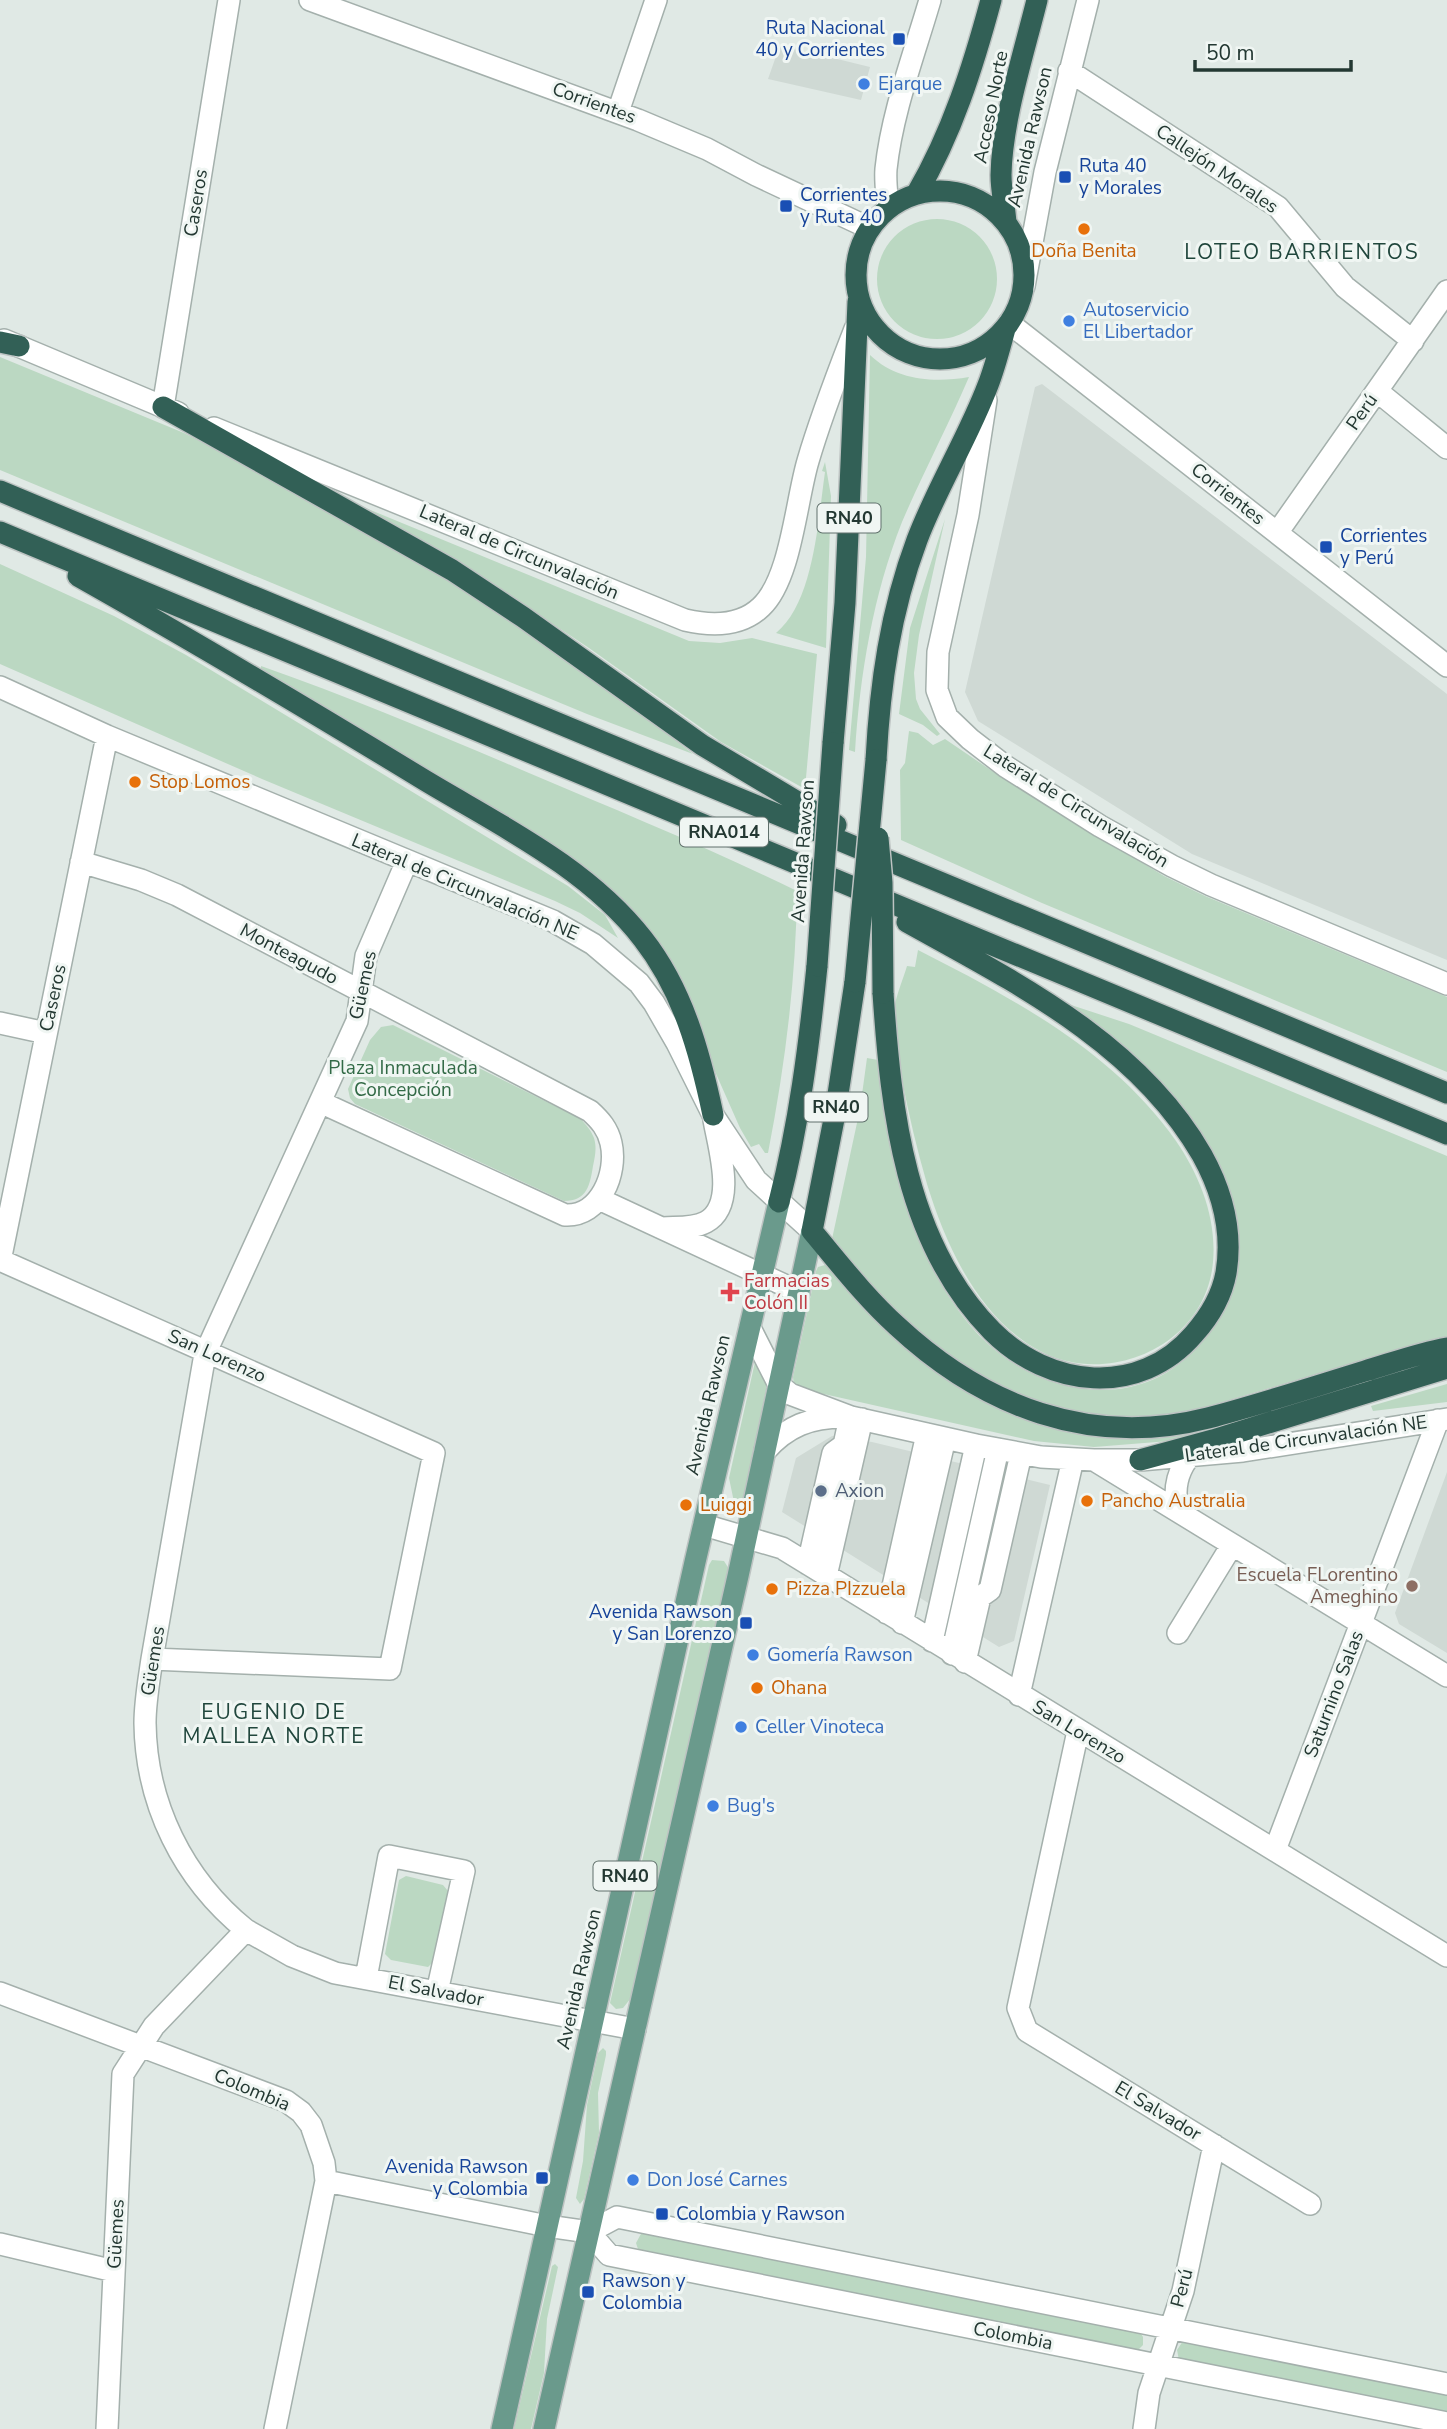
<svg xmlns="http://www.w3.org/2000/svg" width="1447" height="2429" font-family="'Nunito Sans',sans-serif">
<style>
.built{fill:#cfd9d4}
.green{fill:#bbd8c2}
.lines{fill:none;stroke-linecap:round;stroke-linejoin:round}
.minor-casing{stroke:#a4b0ac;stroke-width:24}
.major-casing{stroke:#bdc3c2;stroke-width:24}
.highway-casing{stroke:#bdc3c2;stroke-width:24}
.minor{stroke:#fff;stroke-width:21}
.major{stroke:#6a9a8c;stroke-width:21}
.highway{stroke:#326056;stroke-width:21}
.highway-bridge-casing{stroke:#bdc3c2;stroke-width:24;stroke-linecap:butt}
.highway-bridge{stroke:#326056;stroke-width:21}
.transit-dot{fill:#1a4fb4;stroke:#f0f6f3;stroke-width:2.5}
.shop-dot{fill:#3f7fe0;stroke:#f0f6f3;stroke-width:2.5}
.food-dot{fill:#e8710a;stroke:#f0f6f3;stroke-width:2.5}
.health-dot{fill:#e0444e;stroke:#f0f6f3;stroke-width:2.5}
.service-dot{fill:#5c6f8a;stroke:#f0f6f3;stroke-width:2.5}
.education-dot{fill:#8d6e63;stroke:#f0f6f3;stroke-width:2.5}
.labels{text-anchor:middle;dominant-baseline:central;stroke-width:6;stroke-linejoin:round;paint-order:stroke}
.shield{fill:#f0f6f3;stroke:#60716c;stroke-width:2}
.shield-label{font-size:18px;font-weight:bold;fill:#233832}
.transit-label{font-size:19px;fill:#164399;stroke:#f0f6f3;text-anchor:start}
.shop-label{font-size:19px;fill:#366cbe;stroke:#f0f6f3;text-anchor:start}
.street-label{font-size:19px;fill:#233832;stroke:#f0f6f3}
.food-label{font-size:19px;fill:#c56008;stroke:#f0f6f3;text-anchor:start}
.park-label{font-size:19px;fill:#326a46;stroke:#f0f6f3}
.health-label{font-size:19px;fill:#be3a42;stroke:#f0f6f3;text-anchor:start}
.service-label{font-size:19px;fill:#4e5e75;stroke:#f0f6f3;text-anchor:start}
.education-label{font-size:19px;fill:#785e54;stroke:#f0f6f3;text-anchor:end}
.neighbourhood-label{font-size:21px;letter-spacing:2px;fill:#21473d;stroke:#f0f6f3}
</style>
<rect width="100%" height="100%" fill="#e0e9e5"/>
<path class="built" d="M 780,45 L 870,67 L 861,100 L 768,79 Z
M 1042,384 L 1447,694 L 1447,960 L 1192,854 L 978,721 L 965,692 L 1035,387 Z
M 832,1436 L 872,1442 L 1050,1485 L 1014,1641 L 999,1647 L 782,1512 L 796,1458 Z
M 1447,1472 L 1447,1653 L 1399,1624 L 1395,1613 Z"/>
<path class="green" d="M877 279a60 60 0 1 1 120 0a60 60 0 1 1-120 0Z
M 870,355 C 897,381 935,383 969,377 C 948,426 923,473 902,522 C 873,595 860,674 855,752 L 849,750 L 866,557 Z
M 0,357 L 184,433 L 233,458 L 460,586 L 631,705 L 693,754 L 587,714 L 0,470 Z
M 825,462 L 831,496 L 826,648 L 776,633 C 814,602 818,520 825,472 L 822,471 Z
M 351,502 L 689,641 L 720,643 L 752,638 L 817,654 L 805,789 L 721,742 L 589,648 L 491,583 Z
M 945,519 L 919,635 L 914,673 L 916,699 L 920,709 L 940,734 L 937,736 L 923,725 L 899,714 L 910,628 Z
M 0,564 L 114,616 L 186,655 L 568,886 L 605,915 L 618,938 L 580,913 L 555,901 L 262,779 L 0,664 Z
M 261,666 C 352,698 440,735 529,773 C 619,811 709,848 797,891 C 796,979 785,1066 768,1153 L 765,1153 L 759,1144 L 751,1147 L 740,1128 L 660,947 L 392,751 L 261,669 Z
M 909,731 L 918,733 L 933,745 L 945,739 L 995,773 L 1164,876 L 1205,896 L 1447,997 L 1447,1072 L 1042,903 L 901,840 L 900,770 L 905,763 Z
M 918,950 C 1014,999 1113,1051 1176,1141 C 1200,1176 1217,1219 1213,1262 C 1206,1344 1111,1388 1040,1351 C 979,1319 946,1246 927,1184 C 917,1150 909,1115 902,1080 C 899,1061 893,1040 893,1020 C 893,1002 902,983 907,966 L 915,967 Z
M 1065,1003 L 1129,1024 L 1447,1156 L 1447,1337 L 1386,1353 L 1180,1415 L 1161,1418 L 1099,1418 L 1033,1403 L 946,1357 L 904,1320 L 866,1279 L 832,1239 L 860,1109 L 867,1058 L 878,1060 C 898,1159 905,1252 975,1331 C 1037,1400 1150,1418 1208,1333 C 1217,1320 1228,1307 1231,1292 C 1234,1282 1224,1188 1221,1176 C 1218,1166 1194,1145 1186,1136 C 1146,1092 1105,1048 1065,1003 Z
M 393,1025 L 581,1119 C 586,1125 591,1130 594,1138 C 597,1148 595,1156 593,1166 C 590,1185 587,1201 564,1201 L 355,1104 L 350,1098 L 348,1089 L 370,1040 L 381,1027 Z
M 825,1265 L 830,1268 C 862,1299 891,1335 925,1363 C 993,1418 1078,1446 1165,1436 L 1404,1370 L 1182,1440 L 1094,1447 L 1034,1441 L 797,1388 L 794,1386 L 793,1377 L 816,1271 L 818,1267 Z
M 755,1362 L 766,1384 L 766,1390 L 743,1501 L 739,1506 L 734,1502 L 729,1478 Z
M 1447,1384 L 1447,1402 L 1373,1411 L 1371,1406 Z
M 712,1560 L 724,1561 L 729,1569 L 631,1998 L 623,2008 L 616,2009 L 610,2003 L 709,1565 Z
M 406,1876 L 443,1885 L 448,1891 L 433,1962 L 428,1967 L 391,1960 L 385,1954 L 399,1880 Z
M 603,2048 L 606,2051 L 606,2055 L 598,2093 L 599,2133 L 584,2199 L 580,2204 L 576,2198 L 583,2161 L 587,2105 L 598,2053 Z
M 642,2232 L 1140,2332 L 1143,2337 L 1143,2345 L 1137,2351 L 639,2252 L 636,2243 Z
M 555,2264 L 558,2267 L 547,2319 L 544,2373 L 531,2429 L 514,2429 L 552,2266 Z
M 1183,2341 L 1447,2394 L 1447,2414 L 1179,2360 L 1177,2350 Z"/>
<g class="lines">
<defs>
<path id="minor" d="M 310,0 L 638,120 L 707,149 L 756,175 L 869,228
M 1069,71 L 1278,207 L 1345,287 L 1413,341
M 618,112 L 656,0
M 888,207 C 887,195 885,182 886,169 C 892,112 914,55 930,0
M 1024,286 L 1045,172 L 1088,0
M 1009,323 L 1447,666
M 4,340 L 178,413
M 1377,391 L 1447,448
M 986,400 L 968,515 L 938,652 L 937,690 L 947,717 L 970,739 L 1005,766 L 1100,826 L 1172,866 L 1211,885 L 1447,984
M 163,407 L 229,0
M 214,428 L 685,620 C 711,626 740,627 761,607 C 791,579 796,501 808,461 C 821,416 838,373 855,329
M 1277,533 L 1447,291
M 0,687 L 107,736 L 553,921 L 593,944 L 639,983 L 654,1003 L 677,1043 L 713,1115 L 756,1180 L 812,1231
M 81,862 L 141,880 L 177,895 L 590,1111 C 600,1120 608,1129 611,1143 C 618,1173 600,1217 565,1215 L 320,1102
M 0,1023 L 46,1033
M 599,1199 L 799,1292
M 663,1228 C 676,1227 693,1229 706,1222 C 737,1205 719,1149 714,1120
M 0,1260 L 434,1453 L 390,1669 L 152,1659
M 0,1261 L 107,736
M 750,1328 L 779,1385 L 790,1394 L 851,1417 L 976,1445 L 1041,1457 L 1094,1460 L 1140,1460 L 1243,1451 L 1447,1419
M 765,1451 C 787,1426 811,1417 843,1417
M 1094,1460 L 1447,1676
M 1179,1512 C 1172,1489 1178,1467 1195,1450
M 704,1525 L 782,1548 L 1447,1956
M 808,1564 L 833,1453 L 844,1445 L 849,1422
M 826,1576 L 862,1419
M 887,1613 L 927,1434
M 902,1623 L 945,1438
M 1178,1633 L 1232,1545
M 932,1641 L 976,1445
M 952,1654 L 998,1449
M 965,1662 L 980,1597 L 990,1590 L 1021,1454
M 1019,1695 L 1073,1459
M 1078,1731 L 1018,2008 L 1027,2031 L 1310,2204
M 1275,1850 L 1438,1420
M 246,1930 L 292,1956 L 335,1973 L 635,2029
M 366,1978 L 389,1856 L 464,1871 L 437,1992
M 0,1993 L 286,2101 L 301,2112 L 311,2125 L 324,2163 L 326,2181 L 275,2429
M 326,2181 L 547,2226 L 589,2232 L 617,2217 L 622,2218 L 1447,2384
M 589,2232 L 609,2255 L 1447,2423
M 0,2244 L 114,2271
M 107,2429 L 123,2074 L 154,2026 L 246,1930 C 183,1879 146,1804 145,1723 C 145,1702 149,1680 152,1659 L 205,1354 L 357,1021 L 366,956 L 407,861
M 1144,2429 L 1149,2393 L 1183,2291 L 1214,2145"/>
<path id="major" d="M 502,2429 L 695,1562 L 779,1202
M 544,2429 L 738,1576 L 812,1231"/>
<path id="highway" d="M856 275a84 84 0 1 1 168 0a84 84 0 1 1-168 0Z
M 917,193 C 952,133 973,67 991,0
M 1006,223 C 1005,207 1001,191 1001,175 C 1002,120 1024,53 1037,0
M 0,342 L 19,346
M 163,407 L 452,570 L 523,617 L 702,745 L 836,825
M 0,491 L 1447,1093
M 0,532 L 1447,1134
M 78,576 C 195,642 311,711 426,781 C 501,826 588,868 643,939 C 683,990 700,1053 713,1115
M 833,743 L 845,603 L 858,302
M 876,760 C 880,685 890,612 917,540 C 937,487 968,438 988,385 C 995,367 1000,347 1005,329
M 855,982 L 835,1114 L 812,1231 C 839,1263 865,1297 897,1326 C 983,1406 1090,1448 1208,1418 C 1261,1404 1313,1387 1365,1371 C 1392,1363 1419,1353 1447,1348
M 883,993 C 891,1111 905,1243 992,1331 C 1049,1388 1139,1398 1194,1334 C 1209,1317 1222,1295 1226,1273 C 1233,1231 1222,1191 1202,1155 C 1138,1043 1015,982 907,922
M 779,1202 C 799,1124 809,1046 817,966
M 1140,1460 L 1213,1440 L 1447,1368"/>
</defs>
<use href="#minor" class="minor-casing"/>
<use href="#major" class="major-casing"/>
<use href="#highway" class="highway-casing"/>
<use href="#minor" class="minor"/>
<use href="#major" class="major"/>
<use href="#highway" class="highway"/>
<defs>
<path id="highway-bridge" d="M 878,838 L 882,883 L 883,993
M 817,966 L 833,743
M 855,982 L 876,760"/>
</defs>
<use href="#highway-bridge" class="highway-bridge-casing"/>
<use href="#highway-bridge" class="highway-bridge"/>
</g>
<g class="transit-dot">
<rect x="892" y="32" width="14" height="14" rx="3.5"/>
<rect x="1058" y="170" width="14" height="14" rx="3.5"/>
<rect x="779" y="199" width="14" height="14" rx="3.5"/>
<rect x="1319" y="540" width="14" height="14" rx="3.5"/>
<rect x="739" y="1616" width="14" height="14" rx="3.5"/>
<rect x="535" y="2171" width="14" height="14" rx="3.5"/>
<rect x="655" y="2207" width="14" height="14" rx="3.5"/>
<rect x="581" y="2285" width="14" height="14" rx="3.5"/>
</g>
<g class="shop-dot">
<circle cx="864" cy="84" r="7"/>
<circle cx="1069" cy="321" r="7"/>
<circle cx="753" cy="1655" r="7"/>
<circle cx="741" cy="1727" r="7"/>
<circle cx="713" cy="1806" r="7"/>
<circle cx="633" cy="2180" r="7"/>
</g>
<g class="food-dot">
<circle cx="1084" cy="229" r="7"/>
<circle cx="135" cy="782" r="7"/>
<circle cx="1087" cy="1501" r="7"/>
<circle cx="686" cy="1505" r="7"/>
<circle cx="772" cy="1589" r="7"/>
<circle cx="757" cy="1688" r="7"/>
</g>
<path class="health-dot" d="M726.5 1281.5h7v7h7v7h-7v7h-7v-7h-7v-7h7z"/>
<circle class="service-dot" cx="821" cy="1491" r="7"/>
<circle class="education-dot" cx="1412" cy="1586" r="7"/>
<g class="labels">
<g class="shield">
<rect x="817.5" y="503.5" width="63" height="29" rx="5"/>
<rect x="680" y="817.5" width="88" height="29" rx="5"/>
<rect x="804.5" y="1092.5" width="63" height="29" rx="5"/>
<rect x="593.5" y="1861.5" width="63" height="29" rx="5"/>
</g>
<g class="shield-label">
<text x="849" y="518">RN40</text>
<text x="724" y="832">RNA014</text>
<text x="836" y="1107">RN40</text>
<text x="625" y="1876">RN40</text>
</g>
<g class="transit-label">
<text x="885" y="28" text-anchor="end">Ruta Nacional<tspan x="885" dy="22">40 y Corrientes</tspan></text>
<text x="1079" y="166">Ruta 40<tspan x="1079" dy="22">y Morales</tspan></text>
<text x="800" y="195">Corrientes<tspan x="800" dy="22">y Ruta 40</tspan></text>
<text x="1340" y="536">Corrientes<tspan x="1340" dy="22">y Perú</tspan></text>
<text x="732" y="1612" text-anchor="end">Avenida Rawson<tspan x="732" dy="22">y San Lorenzo</tspan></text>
<text x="528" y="2167" text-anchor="end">Avenida Rawson<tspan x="528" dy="22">y Colombia</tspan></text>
<text x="676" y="2214">Colombia y Rawson</text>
<text x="602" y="2281">Rawson y<tspan x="602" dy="22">Colombia</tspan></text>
</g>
<g class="shop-label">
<text x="878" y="84">Ejarque</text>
<text x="1083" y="310">Autoservicio<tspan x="1083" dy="22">El Libertador</tspan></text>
<text x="767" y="1655">Gomería Rawson</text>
<text x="755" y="1727">Celler Vinoteca</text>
<text x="727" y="1806">Bug's</text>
<text x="647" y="2180">Don José Carnes</text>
</g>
<g class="street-label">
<text transform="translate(594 103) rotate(20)">Corrientes</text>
<text transform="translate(991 107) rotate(-79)">Acceso Norte</text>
<text transform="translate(1030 137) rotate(-77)">Avenida Rawson</text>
<text transform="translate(1217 169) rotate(34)">Callejón Morales</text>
<text transform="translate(196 203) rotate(-81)">Caseros</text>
<text transform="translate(1362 412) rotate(-55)">Perú</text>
<text transform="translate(1228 494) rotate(38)">Corrientes</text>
<text transform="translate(519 552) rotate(23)">Lateral de Circunvalación</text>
<text transform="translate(1076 806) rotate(32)">Lateral de Circunvalación</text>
<text transform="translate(803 851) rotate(-86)">Avenida Rawson</text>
<text transform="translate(465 887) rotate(23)">Lateral de Circunvalación NE</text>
<text transform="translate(289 954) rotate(28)">Monteagudo</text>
<text transform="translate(363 985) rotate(-78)">Güemes</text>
<text transform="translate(53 998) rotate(-78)">Caseros</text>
<text transform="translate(217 1356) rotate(24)">San Lorenzo</text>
<text transform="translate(708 1405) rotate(-77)">Avenida Rawson</text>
<text transform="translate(1306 1439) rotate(-8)">Lateral de Circunvalación NE</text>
<text transform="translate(153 1661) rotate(-81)">Güemes</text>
<text transform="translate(1334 1694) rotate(-69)">Saturnino Salas</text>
<text transform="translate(1079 1732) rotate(31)">San Lorenzo</text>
<text transform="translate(579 1979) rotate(-77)">Avenida Rawson</text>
<text transform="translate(436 1991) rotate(11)">El Salvador</text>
<text transform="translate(252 2090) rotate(23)">Colombia</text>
<text transform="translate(1158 2111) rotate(31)">El Salvador</text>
<text transform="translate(116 2234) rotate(-87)">Güemes</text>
<text transform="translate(1182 2288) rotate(-75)">Perú</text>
<text transform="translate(1013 2336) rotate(11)">Colombia</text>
</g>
<g class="food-label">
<text x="1084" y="251" text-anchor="middle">Doña Benita</text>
<text x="149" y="782">Stop Lomos</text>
<text x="1101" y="1501">Pancho Australia</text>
<text x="700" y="1505">Luiggi</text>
<text x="786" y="1589">Pizza PIzzuela</text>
<text x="771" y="1688">Ohana</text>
</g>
<g class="park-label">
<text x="403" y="1068">Plaza Inmaculada<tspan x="403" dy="22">Concepción</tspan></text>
</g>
<g class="health-label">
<text x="744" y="1281">Farmacias<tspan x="744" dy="22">Colón II</tspan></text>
</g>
<g class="service-label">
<text x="835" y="1491">Axion</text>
</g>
<g class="education-label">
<text x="1398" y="1575">Escuela FLorentino<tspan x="1398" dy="22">Ameghino</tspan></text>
</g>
<g class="neighbourhood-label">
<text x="1302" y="252">LOTEO BARRIENTOS</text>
<text x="274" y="1712">EUGENIO DE<tspan x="274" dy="24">MALLEA NORTE</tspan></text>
</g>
</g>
<path d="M1195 60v10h156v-10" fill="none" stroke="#233832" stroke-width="3.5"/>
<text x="1206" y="60" font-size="21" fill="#233832" stroke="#f0f6f3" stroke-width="5" paint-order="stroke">50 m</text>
</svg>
